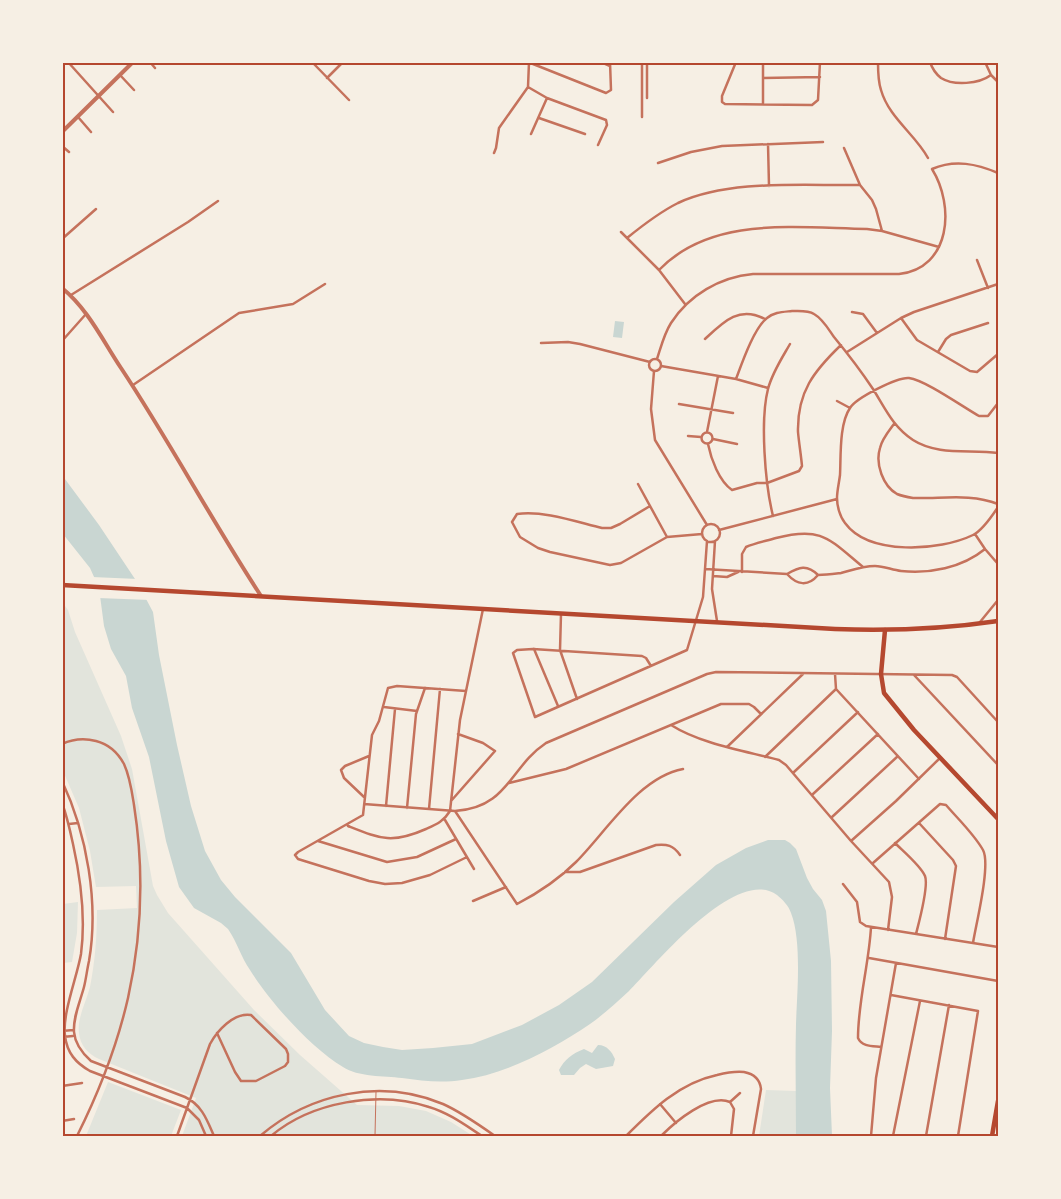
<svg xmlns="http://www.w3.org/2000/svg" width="1061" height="1199" font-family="'Times New Roman',serif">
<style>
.green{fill:#e2e4dc}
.water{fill:#c9d6d2}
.pier{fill:#f6efe4}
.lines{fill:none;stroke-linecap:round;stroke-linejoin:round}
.service{stroke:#c5725c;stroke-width:1}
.minor{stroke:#c5725c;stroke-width:2.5}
.tertiary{stroke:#c5725c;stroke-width:4}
.primary{stroke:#b5482f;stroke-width:4.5}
.trunk{stroke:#b5482f;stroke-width:4.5}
.neatline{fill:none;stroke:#b5482f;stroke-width:2}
</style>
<rect width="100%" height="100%" fill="#f6efe4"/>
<path class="green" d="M 62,602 L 68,610 L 75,632 L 121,736 L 132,769 L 153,886 L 157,895 L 168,913 L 254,1010 L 300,1055 L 357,1105 L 399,1106 L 426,1111 L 451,1122 L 473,1136 L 182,1136 L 196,1098 L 99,1059 C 88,1054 80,1045 79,1033 C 77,1018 86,1002 90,987 C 95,962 97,936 97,910 L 137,908 L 136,886 L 96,887 L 90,851 L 79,808 L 63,771 Z
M 78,902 L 77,933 L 72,962 L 63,963 L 63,904 Z
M 108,1082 L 181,1110 L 171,1136 L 159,1134 L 158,1136 L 86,1136 Z
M 766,1090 L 796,1091 L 796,1136 L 759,1136 Z"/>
<path class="water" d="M 615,321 L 624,322 L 622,338 L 613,337 Z
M 62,475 L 99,525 L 137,582 L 153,612 L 159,655 L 177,745 L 191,806 L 205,851 L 221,880 L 235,897 L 291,953 L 325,1010 L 349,1036 L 364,1043 L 383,1047 L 402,1050 L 433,1048 L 472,1044 L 522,1025 L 559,1005 L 592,982 L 674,902 L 716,865 L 746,848 L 768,840 L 785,840 L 790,843 L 796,849 L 807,878 L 813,889 L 822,900 L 826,911 L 831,961 L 832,1031 L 830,1088 L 832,1136 L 796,1136 C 796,1099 795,1062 796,1024 C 797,994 802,941 791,913 C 789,906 782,899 777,895 C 736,865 655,965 629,991 C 617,1002 603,1015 590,1024 C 553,1049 507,1074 462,1080 C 442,1083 422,1081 402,1078 C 384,1076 358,1077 343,1067 C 310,1047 270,1002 250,970 C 241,957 237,942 228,929 L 221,923 L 194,908 L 179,887 L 166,841 L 149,757 L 132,708 L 126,676 L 111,649 L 104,626 L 99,588 L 90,568 L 63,534 Z
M 598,1045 C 607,1045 612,1052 615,1059 L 613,1066 L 596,1069 L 586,1064 L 580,1068 L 574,1075 L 561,1075 L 559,1070 C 564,1060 573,1053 584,1049 L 592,1053 Z"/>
<path class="pier" d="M 92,577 L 138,579 L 150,600 L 98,598 Z"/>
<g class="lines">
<path class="service" d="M 375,1136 L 376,1092"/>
<path class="minor" d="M 68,62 L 113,112
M 150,62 L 155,68
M 312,62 L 349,100
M 528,62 L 606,93 L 611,90 L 610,62
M 601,62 L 610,66
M 642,62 L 642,117
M 647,62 L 647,98
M 736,62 L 722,96 L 722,102 L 725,104 L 812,105 L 818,100 L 820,62
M 878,62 C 878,72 878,81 881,90 C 889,118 915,134 928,158
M 930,62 C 932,68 936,74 941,78 C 954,86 979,84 991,75
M 985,62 L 991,75 L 998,82
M 120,75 L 134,90
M 327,78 L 343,62
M 763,78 L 820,77
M 528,87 L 547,98 L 606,120 L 607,125 L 598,145
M 763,103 L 763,62
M 78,117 L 91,132
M 539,118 L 585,134
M 531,134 L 547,98
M 768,144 L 769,186
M 62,146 L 69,152
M 844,148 L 860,185 L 872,200 L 876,209 L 882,231
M 494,153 L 496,148 L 499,128 L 528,87 L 529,62
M 658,163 L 691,152 L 722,146 L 823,142
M 621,232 L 659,270 L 685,304
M 627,238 C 643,225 660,212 678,203 C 730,179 803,186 860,185
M 62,239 L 96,209
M 977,260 L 988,288
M 659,270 C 712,215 798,228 867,229 L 882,231 L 939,247
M 71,295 L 188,222 L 218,201
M 852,312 L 863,314 L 877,333
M 901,318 L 917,340 L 970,371 L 977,372 L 998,354
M 705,339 C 723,322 739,305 765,319
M 62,341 L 86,314
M 541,343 L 568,342 L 580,344 L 650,362
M 847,352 L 901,318 L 914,312 L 998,284
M 938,352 L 946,339 L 951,335 L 988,323
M 657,359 C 661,347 664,334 671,323 C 689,295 720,277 753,274 L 899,274 C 951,268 955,206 932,169 C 955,159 977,164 998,173
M649 365a6 6 0 1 1 12 0a6 6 0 1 1-12 0Z
M 661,366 L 736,379 L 768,388
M 654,371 L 651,409 L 655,440 L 707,525
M 736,379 C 742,363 754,328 767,318 C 774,312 783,312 792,311 C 799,311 808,310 814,314 C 823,319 829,330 834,337 C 848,354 861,371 873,389 C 885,408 893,427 913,440 C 938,456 970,449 998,453
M 133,385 L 239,313 L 293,304 L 325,284
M 837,401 L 850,408
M 998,403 L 988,416 L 979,416 C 963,407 925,380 909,378 C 897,377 856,398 850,408 C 839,424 841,457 840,475 C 839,483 837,491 837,498 C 837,506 840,517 845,523 C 869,556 940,551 973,535 C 983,530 992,516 998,507
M 679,404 L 733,413
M 894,424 C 889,431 882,439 880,448 C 875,464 883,486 897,494 C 902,496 907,497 913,498 C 941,499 971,493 998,504
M 707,432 L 718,376
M701.5 438a5.5 5.5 0 1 1 11 0a5.5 5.5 0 1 1-11 0Z
M 688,436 L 701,437
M 713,439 L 737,444
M 708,444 C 711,459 719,481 732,490 L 757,483 L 767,483 L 799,471 L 802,466 C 801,455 799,443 798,432 C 797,392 814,371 841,345
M 638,484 L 667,537
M 650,506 L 620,524 L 611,528 L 602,528 C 577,522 543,510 517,514 L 512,522 L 520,537 L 538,548 L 550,552 L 610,565 L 621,563 L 667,537 L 702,534
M 773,516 C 765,484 760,420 768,389 C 772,373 782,358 790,344
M702 533a9 9 0 1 1 18 0a9 9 0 1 1-18 0Z
M 719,530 L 837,499
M 975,534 L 985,549 L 998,564
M 715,541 L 712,589 L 717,621
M 705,569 L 787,574 C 799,567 807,564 818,575
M 742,572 L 742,554 L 746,547 C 755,543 766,541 776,538 C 822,526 829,539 863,567
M 787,574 C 797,585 808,587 818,575 C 826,575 833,574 841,573 C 852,570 863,566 875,566 C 884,566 892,570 901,571 C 929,574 962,568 985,549
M 713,576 L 727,577 L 738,572
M 561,614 L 560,650 L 577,699
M 980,622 L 998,600
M 534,649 L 558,706
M 651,666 L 646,658 L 642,656 L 533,649 L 517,650 L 513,653 L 535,717 L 687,650 L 703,597 L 707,541
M 835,674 L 836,689 L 919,779
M 914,675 L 998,765
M 466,691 L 397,686 L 388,688 L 379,721 L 372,735 L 363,815 L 298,852 L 295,855 L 298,859 L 369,881 L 385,884 L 402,883 L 430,875 L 467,857
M 384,707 L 417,711
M 671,725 C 701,744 745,751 779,760 L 786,765 L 851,841 L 889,882 L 892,897 L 888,930
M 62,744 C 73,739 84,738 96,741 C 108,744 118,753 124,764 C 130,777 132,792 134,805 C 144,869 142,935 128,998 C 117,1046 99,1092 77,1136
M 727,747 L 803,674
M 765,757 L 836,689
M 794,772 L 858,712
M 62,781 C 87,834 99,903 89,961 C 87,970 86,979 84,987 C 80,1002 73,1017 74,1032 C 75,1044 82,1053 91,1061 L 185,1097 C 202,1105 207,1120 214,1136
M 509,783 L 566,769 L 721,704 L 749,704 L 754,707 L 761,714
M 813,794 L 878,734
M 364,797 L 344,778 L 341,770 L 345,766 L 369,756
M 451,801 L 495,751 L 483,743 L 458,734
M 62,803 C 67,816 70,830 73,844 C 81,880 86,916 81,954 C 77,977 62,1014 65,1036 C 67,1053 76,1063 90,1071 L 187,1108 L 199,1120 L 206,1136
M 364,804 L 455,811 C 508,808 510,767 546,743 L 707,674 L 716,672 L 952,675 L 957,677 L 998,722
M 386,806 L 395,709
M 407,808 L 416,714 L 425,688
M 429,809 L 440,689
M 455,811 L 517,904 C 538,893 559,879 576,862 C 606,832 639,777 683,769
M 832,817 L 898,756
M 445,820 L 474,869
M 919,823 L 953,860 L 956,866 L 945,939
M 69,824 L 78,823
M 348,826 C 381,839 392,844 426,829 C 437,824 444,821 450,811 L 460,720 L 483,609
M 318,841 L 387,862 L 417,857 L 456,839
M 851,841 L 896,801 L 940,758
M 895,843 C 903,851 921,866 925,876 C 929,886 919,922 916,934
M 873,863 L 940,804 L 946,805 C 958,819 974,834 983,850 C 991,865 976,924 973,943
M 565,872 L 580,872 L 656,845 C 667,844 673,845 680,855
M 843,884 L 857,902 L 860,922 L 866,926 L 998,947
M 473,901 L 506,887
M 871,927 C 869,964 858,1001 858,1038 C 862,1047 873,1046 881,1047
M 869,958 L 998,981
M 891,995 L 978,1011 L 958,1136
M 62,1031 L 73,1030
M 62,1037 L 73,1036
M 62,1086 L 82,1083
M 730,1102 L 740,1093
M 660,1104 L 676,1123
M 62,1121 L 74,1119
M 177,1136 L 210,1044 C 217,1031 234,1012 251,1015 L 286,1049 L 288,1054 L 288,1062 L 285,1066 L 256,1081 L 241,1081 L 235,1072 L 217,1033
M 260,1136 C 310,1093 381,1078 443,1104 C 461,1112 478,1124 495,1136
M 271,1136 C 311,1102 379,1090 429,1107 C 449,1113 465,1125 482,1136
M 626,1136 C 652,1110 679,1083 717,1075 C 725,1073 735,1071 744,1072 C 754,1074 760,1079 761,1089 L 753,1136
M 661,1136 C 675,1122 709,1093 730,1102 L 734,1109 L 731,1136
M 871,1136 L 876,1078 L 896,963
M 893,1136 L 920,1001
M 926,1136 L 949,1005"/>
<path class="tertiary" d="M 62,132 L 133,62
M 62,288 C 88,309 103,341 121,368 C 170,442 212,521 261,596"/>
<path class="primary" d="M 885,630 L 881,674 L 884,693 L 914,730 L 998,819
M 992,1136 L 998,1101"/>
<path class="trunk" d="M 62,585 L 835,629 C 890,631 944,629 998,621"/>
</g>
<rect width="1061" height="1199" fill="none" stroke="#f6efe4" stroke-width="128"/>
<rect x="64" y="64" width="933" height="1071" class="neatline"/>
</svg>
